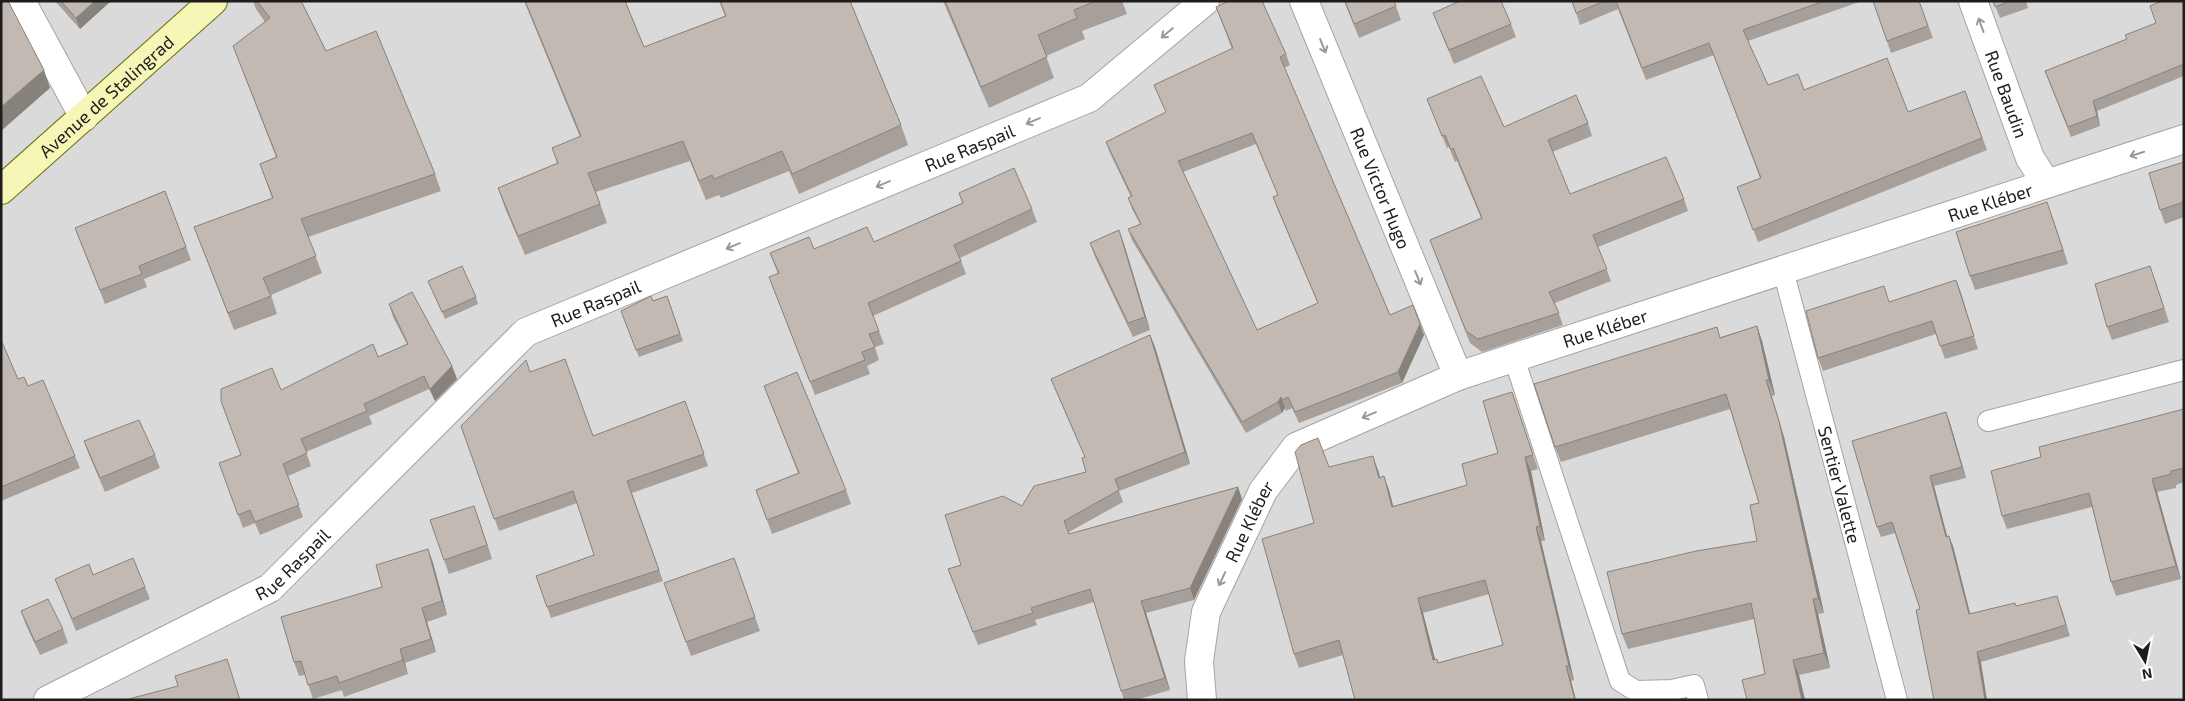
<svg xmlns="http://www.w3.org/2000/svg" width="2185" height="701" font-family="'Exo 2',sans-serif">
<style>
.residential{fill:#dbdada}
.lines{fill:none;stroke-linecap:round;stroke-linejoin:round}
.service-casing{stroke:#a4a4a4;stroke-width:22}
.minor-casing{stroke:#a4a4a4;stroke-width:30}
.secondary-casing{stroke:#686f08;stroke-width:30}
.service{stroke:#fff;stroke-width:20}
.minor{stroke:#fff;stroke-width:28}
.secondary{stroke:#f6f7b7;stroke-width:28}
.wall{fill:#a79f99;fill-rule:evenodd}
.shaded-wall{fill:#88827d}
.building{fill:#c2b9b2;stroke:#88827d;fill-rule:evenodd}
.oneway{stroke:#999}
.labels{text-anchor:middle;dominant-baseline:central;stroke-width:4;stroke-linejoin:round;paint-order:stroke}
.street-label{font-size:18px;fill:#1d1d1d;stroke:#fff}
</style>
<rect width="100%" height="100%" fill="#eeeae3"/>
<path class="residential" d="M 1,1 L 2184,1 L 2184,700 L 1,700 Z"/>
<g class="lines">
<defs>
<g id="service">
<path id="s1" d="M 1783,270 L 1897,700"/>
<path d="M 1514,358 L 1620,681 L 1636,691 L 1672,690 L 1694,685 L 1698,700"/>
<path d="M 1988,421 L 2184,370"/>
</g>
<g id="minor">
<path d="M 21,1 L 84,117"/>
<path id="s2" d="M 1304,1 L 1458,376"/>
<path id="s3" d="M 1973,1 L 2030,158 L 2046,183"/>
<path id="s4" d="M 48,700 L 270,588 L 526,332 L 1089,98 L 1205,1"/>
<path id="s5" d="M 1202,700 L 1199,661 L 1206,612 L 1263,491 L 1296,447 L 1458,376 L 2184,139"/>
</g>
<g id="secondary">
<path id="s6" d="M 1,190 L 213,1"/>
</g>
</defs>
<use href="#service" class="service-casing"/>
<use href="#minor" class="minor-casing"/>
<use href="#secondary" class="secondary-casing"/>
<use href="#service" class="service"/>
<use href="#minor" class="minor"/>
<use href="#secondary" class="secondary"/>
</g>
<path class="wall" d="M 55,1 L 111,1 L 80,29 Z
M 253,1 L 301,1 L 326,51 L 435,174 L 441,191 L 308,237 L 322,273 L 271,295 L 277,314 L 234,330 L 194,227 L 272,198 L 260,164 L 276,157 L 233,46 L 265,22 L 256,9 Z
M 524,1 L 625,1 L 644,47 L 725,16 L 719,1 L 850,1 L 901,125 L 908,145 L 799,194 L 789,171 L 721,198 L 719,195 L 706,200 L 690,161 L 596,192 L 607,223 L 525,255 L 505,208 L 498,188 L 557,163 L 552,148 L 580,137 Z
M 943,1 L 1122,1 L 1127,14 L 1082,31 L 1085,39 L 1046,56 L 1054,78 L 989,108 Z
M 1344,1 L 1394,1 L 1401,20 L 1359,38 Z
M 1572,1 L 1862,1 L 1748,41 L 1768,85 L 1804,90 L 1908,112 L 1965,91 L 1987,150 L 1758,242 L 1737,187 L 1760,178 L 1714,55 L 1646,80 L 1618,9 L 1580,25 Z
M 1873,1 L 1919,1 L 1933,38 L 1891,53 Z
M 1993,1 L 2026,1 L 2028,8 L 2000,18 Z
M 2184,1 L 2184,76 L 2097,111 L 2100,126 L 2071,137 L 2045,71 L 2127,39 L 2156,23 Z
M 1216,7 L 1286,54 L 1290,65 L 1284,68 L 1390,315 L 1420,324 L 1424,335 L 1402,383 L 1299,423 L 1292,408 L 1286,411 L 1285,408 L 1282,413 L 1246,433 L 1132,240 L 1128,229 L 1140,224 L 1132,209 L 1128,198 L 1131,197 L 1110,153 L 1106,142 L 1166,112 L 1154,85 L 1232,49 ZM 1256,144 L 1278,195 L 1273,197 L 1277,208 L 1318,303 L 1257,330 L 1183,172 Z
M 1433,13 L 1511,24 L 1516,37 L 1454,64 Z
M 1427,99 L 1504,127 L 1588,123 L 1592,136 L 1552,152 L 1570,194 L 1684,199 L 1688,211 L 1598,247 L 1611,281 L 1555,303 L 1563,325 L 1482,352 L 1470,343 L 1430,240 L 1481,218 L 1457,161 L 1455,162 L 1449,147 L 1447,148 Z
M 2184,162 L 2184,217 L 2165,224 L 2160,210 Z
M 165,191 L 191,260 L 144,279 L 147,287 L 105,304 L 75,228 Z
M 959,193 L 1032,209 L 1037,222 L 960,258 L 966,274 L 873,316 L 884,344 L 875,347 L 879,360 L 867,366 L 870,374 L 815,395 L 774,290 L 778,274 L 770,253 L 874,242 L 962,203 Z
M 2052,216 L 2068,264 L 1975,290 L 1970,276 Z
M 1090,243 L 1124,244 L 1150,330 L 1133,337 L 1095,257 Z
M 1956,280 L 1978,349 L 1945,359 L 1936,334 L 1823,371 L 1818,358 L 1889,302 Z
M 2155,280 L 2169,322 L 2112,340 L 2107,327 Z
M 428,281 L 476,297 L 478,304 L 445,319 Z
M 667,296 L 683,341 L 639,357 L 621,311 Z
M 389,304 L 452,366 L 457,379 L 435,401 L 429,389 L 369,416 L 372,424 L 306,452 L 311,466 L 288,476 L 303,517 L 260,535 L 255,523 L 243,528 L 219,463 L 241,455 L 281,390 L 378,357 L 407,344 L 393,317 Z
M 1757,326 L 1762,341 L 1775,395 L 1772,396 L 1784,437 L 1824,613 L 1818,614 L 1830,668 L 1799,675 L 1805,700 L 1747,700 L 1765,674 L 1754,619 L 1628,649 L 1622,634 L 1757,541 L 1759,503 L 1730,409 L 1561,462 L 1555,447 L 1721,337 Z
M 1150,335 L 1155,347 L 1190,464 L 1119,491 L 1123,502 L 1069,532 L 1069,534 L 1238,487 L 1242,499 L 1194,600 L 1146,613 L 1170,690 L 1136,700 L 1124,700 L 1094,602 L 1035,620 L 1037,625 L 978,645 L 948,569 L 961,565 L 1022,506 L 1086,472 L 1085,457 L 1056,391 L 1051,379 Z
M 1,340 L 18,379 L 28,386 L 75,456 L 80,468 L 1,501 Z
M 530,372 L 593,436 L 685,401 L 708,466 L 632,493 L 663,581 L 551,618 L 536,576 L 594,555 L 577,503 L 499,531 L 461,426 Z
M 764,386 L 846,490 L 851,504 L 772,534 L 756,490 L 798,473 Z
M 1517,407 L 1538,469 L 1531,471 L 1545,541 L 1541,541 L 1574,680 L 1571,681 L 1576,700 L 1355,700 L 1343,655 L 1299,668 L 1294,654 L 1314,523 L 1329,467 L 1378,470 L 1380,477 L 1389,490 L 1393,506 L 1467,485 L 1498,453 ZM 1489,594 L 1503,645 L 1438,663 L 1435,660 L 1423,613 Z
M 2184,409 L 2184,482 L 2176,485 L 2176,488 L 2157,492 L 2181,579 L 2116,596 L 2111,582 L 2092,507 L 2007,529 L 2002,516 L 2041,457 Z
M 1946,412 L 1950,423 L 1966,478 L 1934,486 L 1947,536 L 1953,546 L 1970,614 L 2016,606 L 2061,606 L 2070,636 L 1981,662 L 1920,609 L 1895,533 L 1881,537 L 1877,527 Z
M 84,441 L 155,455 L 160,468 L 105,492 L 89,455 Z
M 430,520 L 479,520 L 492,559 L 449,574 Z
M 428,549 L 433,563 L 447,615 L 427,622 L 436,652 L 405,663 L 408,674 L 344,697 L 342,690 L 313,699 L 305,675 L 299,676 L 294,662 Z
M 734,558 L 760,631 L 691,656 L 664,583 Z
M 93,575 L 145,587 L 150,599 L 76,631 L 55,579 Z
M 21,611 L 63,629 L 68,643 L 40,655 L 26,625 Z"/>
<path class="shaded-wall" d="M 95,1 L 111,1 L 80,29 L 76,18 Z
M 44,70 L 50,88 L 1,131 L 1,107 Z
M 2093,101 L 2097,111 L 2100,126 L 2097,116 Z
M 2047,202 L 2052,216 L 2068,264 L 2063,250 Z
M 1119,230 L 1124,244 L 1150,330 L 1145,317 Z
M 1956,280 L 1961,293 L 1978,349 L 1974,336 Z
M 1420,324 L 1424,335 L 1402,383 L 1398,372 Z
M 1757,326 L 1762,341 L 1775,395 L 1769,380 Z
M 1150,335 L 1155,347 L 1190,464 L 1185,452 Z
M 452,366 L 457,379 L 435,401 L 430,389 Z
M 1766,380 L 1784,437 L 1824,613 L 1818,598 Z
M 1281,397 L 1285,408 L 1282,413 L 1278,402 Z
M 1946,412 L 1950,423 L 1966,478 L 1962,467 Z
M 1373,456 L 1378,470 L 1384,492 L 1379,478 Z
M 1525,457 L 1531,471 L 1545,541 L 1540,526 Z
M 1384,476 L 1389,490 L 1397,521 L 1392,507 Z
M 1930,476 L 1934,486 L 1950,547 L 1946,537 Z
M 2152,479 L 2157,492 L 2181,579 L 2176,566 Z
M 1238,487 L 1242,499 L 1194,600 L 1190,588 Z
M 474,506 L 479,520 L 492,559 L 487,545 Z
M 1536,527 L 1541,541 L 1574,680 L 1569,666 Z
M 1949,536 L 1953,546 L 1973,625 L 1969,614 Z
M 428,549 L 433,563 L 447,615 L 442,601 Z
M 1418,598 L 1423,613 L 1439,674 L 1433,660 Z
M 1813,599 L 1818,614 L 1830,668 L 1824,653 Z
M 1141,601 L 1146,613 L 1170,690 L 1165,678 Z
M 422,608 L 427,622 L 436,652 L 431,639 Z
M 400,649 L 405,663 L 408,674 L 403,660 Z
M 1977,652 L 1981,662 L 1987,700 L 1985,700 Z
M 1793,660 L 1799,675 L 1805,700 L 1802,700 Z
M 1566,666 L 1571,681 L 1576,700 L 1575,700 Z"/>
<path class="building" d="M 1,1 L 8,1 L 44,70 L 1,107 Z
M 61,1 L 95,1 L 76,18 Z
M 257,1 L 301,1 L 326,51 L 376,31 L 435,174 L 301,219 L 316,256 L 263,278 L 271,296 L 228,313 L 194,227 L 273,198 L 260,164 L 277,157 L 233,46 L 270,18 Z
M 525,1 L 625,1 L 644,47 L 726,16 L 720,1 L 850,1 L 901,125 L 792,174 L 782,151 L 714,179 L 712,175 L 699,181 L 683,141 L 588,173 L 600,204 L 518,236 L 498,188 L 558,163 L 552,148 L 581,136 Z
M 945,1 L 1096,1 L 1074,10 L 1077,18 L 1038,35 L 1047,57 L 981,87 Z
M 1229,1 L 1262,1 L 1286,54 L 1280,57 L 1390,315 L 1413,305 L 1420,324 L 1398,372 L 1295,412 L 1288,397 L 1282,400 L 1281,397 L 1278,402 L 1242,422 L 1128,229 L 1141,224 L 1128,198 L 1132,196 L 1106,142 L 1166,112 L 1154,85 L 1233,48 L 1216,7 ZM 1252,133 L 1278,195 L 1273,197 L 1318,303 L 1257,330 L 1178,161 Z
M 1345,1 L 1394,1 L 1396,6 L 1354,24 Z
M 1460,1 L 1501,1 L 1511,24 L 1449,50 L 1433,13 Z
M 1572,1 L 1604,1 L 1576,13 Z
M 1616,1 L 1824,1 L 1743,30 L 1768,85 L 1798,74 L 1804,90 L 1887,58 L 1908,112 L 1965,91 L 1982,138 L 1753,230 L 1737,187 L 1761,178 L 1709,43 L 1642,68 Z
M 1873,1 L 1919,1 L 1928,26 L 1887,41 Z
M 1993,1 L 2010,1 L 1995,7 Z
M 2162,1 L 2184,1 L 2184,64 L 2093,101 L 2097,116 L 2068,127 L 2045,71 L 2127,39 L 2125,35 L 2156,23 L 2150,6 Z
M 1481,76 L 1504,127 L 1576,95 L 1588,123 L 1548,140 L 1570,194 L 1666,157 L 1684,199 L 1593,235 L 1607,269 L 1549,292 L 1559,313 L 1478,339 L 1466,331 L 1430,240 L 1482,218 L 1453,148 L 1451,150 L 1445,135 L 1442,136 L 1427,99 Z
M 2184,162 L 2184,202 L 2160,210 L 2149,173 Z
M 1014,168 L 1032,209 L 954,245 L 961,261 L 868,303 L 879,331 L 869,334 L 875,347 L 862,352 L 865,360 L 810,382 L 769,277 L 779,273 L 770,253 L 809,237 L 814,249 L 867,227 L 874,242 L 963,203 L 959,193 Z
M 165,191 L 186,247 L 139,266 L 142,274 L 100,290 L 75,228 Z
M 2047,202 L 2063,250 L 1970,276 L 1956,232 Z
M 1119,230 L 1145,317 L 1128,323 L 1090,243 Z
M 462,266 L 476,297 L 442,312 L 428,281 Z
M 2150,266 L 2164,308 L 2107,327 L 2095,284 Z
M 1956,280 L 1974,336 L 1940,346 L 1932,321 L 1818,358 L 1806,311 L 1884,286 L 1889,302 Z
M 412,292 L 452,366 L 430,389 L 424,376 L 364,404 L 367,411 L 301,439 L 307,453 L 283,464 L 299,505 L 255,522 L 250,510 L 238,515 L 219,463 L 241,455 L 221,401 L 221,389 L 272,368 L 281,390 L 373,344 L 378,357 L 408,344 L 389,304 Z
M 651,296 L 653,301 L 667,296 L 680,334 L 636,350 L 621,311 Z
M 1757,326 L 1769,380 L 1766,380 L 1779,421 L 1818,598 L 1813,599 L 1824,653 L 1793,660 L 1802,700 L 1747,700 L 1742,680 L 1765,674 L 1751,603 L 1622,634 L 1607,572 L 1696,551 L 1757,541 L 1750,505 L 1759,503 L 1726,394 L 1555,447 L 1534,384 L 1717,327 L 1720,338 Z
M 1150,335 L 1185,452 L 1115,479 L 1119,490 L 1064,521 L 1069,534 L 1238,487 L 1190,588 L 1141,601 L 1165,678 L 1121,691 L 1090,589 L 1031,608 L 1033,613 L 973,632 L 948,569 L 961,565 L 945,515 L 1003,496 L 1022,506 L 1034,486 L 1086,472 L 1082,458 L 1085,457 L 1051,379 Z
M 1,340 L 18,379 L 24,377 L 28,386 L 43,380 L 75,456 L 1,487 Z
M 565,359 L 593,436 L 685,401 L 704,454 L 627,481 L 659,570 L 547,607 L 536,576 L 594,555 L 573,491 L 494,519 L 461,426 L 526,360 L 530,372 Z
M 797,372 L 846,490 L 767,520 L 756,490 L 799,473 L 764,386 Z
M 1512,392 L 1533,455 L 1525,457 L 1540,526 L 1536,527 L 1569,666 L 1566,666 L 1575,700 L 1355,700 L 1339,640 L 1294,654 L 1262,539 L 1314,523 L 1295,452 L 1301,445 L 1318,438 L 1329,467 L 1373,456 L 1379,478 L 1384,476 L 1392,507 L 1467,485 L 1462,464 L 1498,453 L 1483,401 ZM 1485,580 L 1503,645 L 1438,663 L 1437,659 L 1433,660 L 1418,598 Z
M 2184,409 L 2184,468 L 2171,471 L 2171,474 L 2152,479 L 2176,566 L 2111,582 L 2089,493 L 2002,516 L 1991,471 L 2041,457 L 2039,447 Z
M 1946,412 L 1962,467 L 1930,476 L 1946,537 L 1949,536 L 1969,614 L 2015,603 L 2016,606 L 2057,596 L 2066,625 L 1977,652 L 1985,700 L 1934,700 L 1916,610 L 1920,609 L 1892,522 L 1877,527 L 1852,441 Z
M 139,420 L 155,455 L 100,478 L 84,441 Z
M 474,506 L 487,545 L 444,560 L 430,520 Z
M 428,549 L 442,601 L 422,608 L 431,639 L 400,649 L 403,660 L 339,683 L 337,676 L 308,685 L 301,661 L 294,662 L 281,617 L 382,587 L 376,565 Z
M 133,558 L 145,587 L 72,619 L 55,579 L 89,564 L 93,575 Z
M 734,558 L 755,617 L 686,642 L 664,583 Z
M 48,599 L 63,629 L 35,642 L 21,611 Z
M 227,659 L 240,700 L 125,700 L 178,686 L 175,676 Z"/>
<defs><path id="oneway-shaft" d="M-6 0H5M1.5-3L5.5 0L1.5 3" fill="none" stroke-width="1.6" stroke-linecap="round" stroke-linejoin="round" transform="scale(1.25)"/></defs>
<g class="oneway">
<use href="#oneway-shaft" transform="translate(1981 25) rotate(-110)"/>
<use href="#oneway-shaft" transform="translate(1167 33) rotate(140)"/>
<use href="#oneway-shaft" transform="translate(1323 46) rotate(68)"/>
<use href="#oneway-shaft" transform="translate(1033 121) rotate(157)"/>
<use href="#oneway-shaft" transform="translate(2137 154) rotate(162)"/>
<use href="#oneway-shaft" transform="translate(883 184) rotate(157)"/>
<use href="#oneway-shaft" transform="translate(733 246) rotate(157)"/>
<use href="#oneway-shaft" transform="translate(1418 278) rotate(68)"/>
<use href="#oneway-shaft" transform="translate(1369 415) rotate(157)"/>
<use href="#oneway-shaft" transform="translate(1222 579) rotate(115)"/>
</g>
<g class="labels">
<g class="street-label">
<text stroke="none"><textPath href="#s3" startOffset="99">Rue Baudin</textPath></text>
<text stroke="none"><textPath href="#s6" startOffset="141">Avenue de Stalingrad</textPath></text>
<text stroke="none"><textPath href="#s4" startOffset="1091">Rue Raspail</textPath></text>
<text stroke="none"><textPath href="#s2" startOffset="202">Rue Victor Hugo</textPath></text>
<text stroke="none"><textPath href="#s5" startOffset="1014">Rue Kléber</textPath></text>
<text stroke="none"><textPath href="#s4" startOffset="686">Rue Raspail</textPath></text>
<text stroke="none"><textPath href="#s5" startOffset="609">Rue Kléber</textPath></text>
<text stroke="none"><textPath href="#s1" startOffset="222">Sentier Valette</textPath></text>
<text stroke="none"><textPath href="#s5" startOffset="189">Rue Kléber</textPath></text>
<text stroke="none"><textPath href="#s4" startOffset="281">Rue Raspail</textPath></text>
</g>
</g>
<rect width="2185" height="701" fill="none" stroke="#1d1d1d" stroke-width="5"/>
<g transform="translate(2145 661) rotate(170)" stroke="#ffffff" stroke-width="4" paint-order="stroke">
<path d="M0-4L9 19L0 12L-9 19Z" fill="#1d1d1d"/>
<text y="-8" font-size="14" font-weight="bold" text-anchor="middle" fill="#1d1d1d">N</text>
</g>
</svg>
